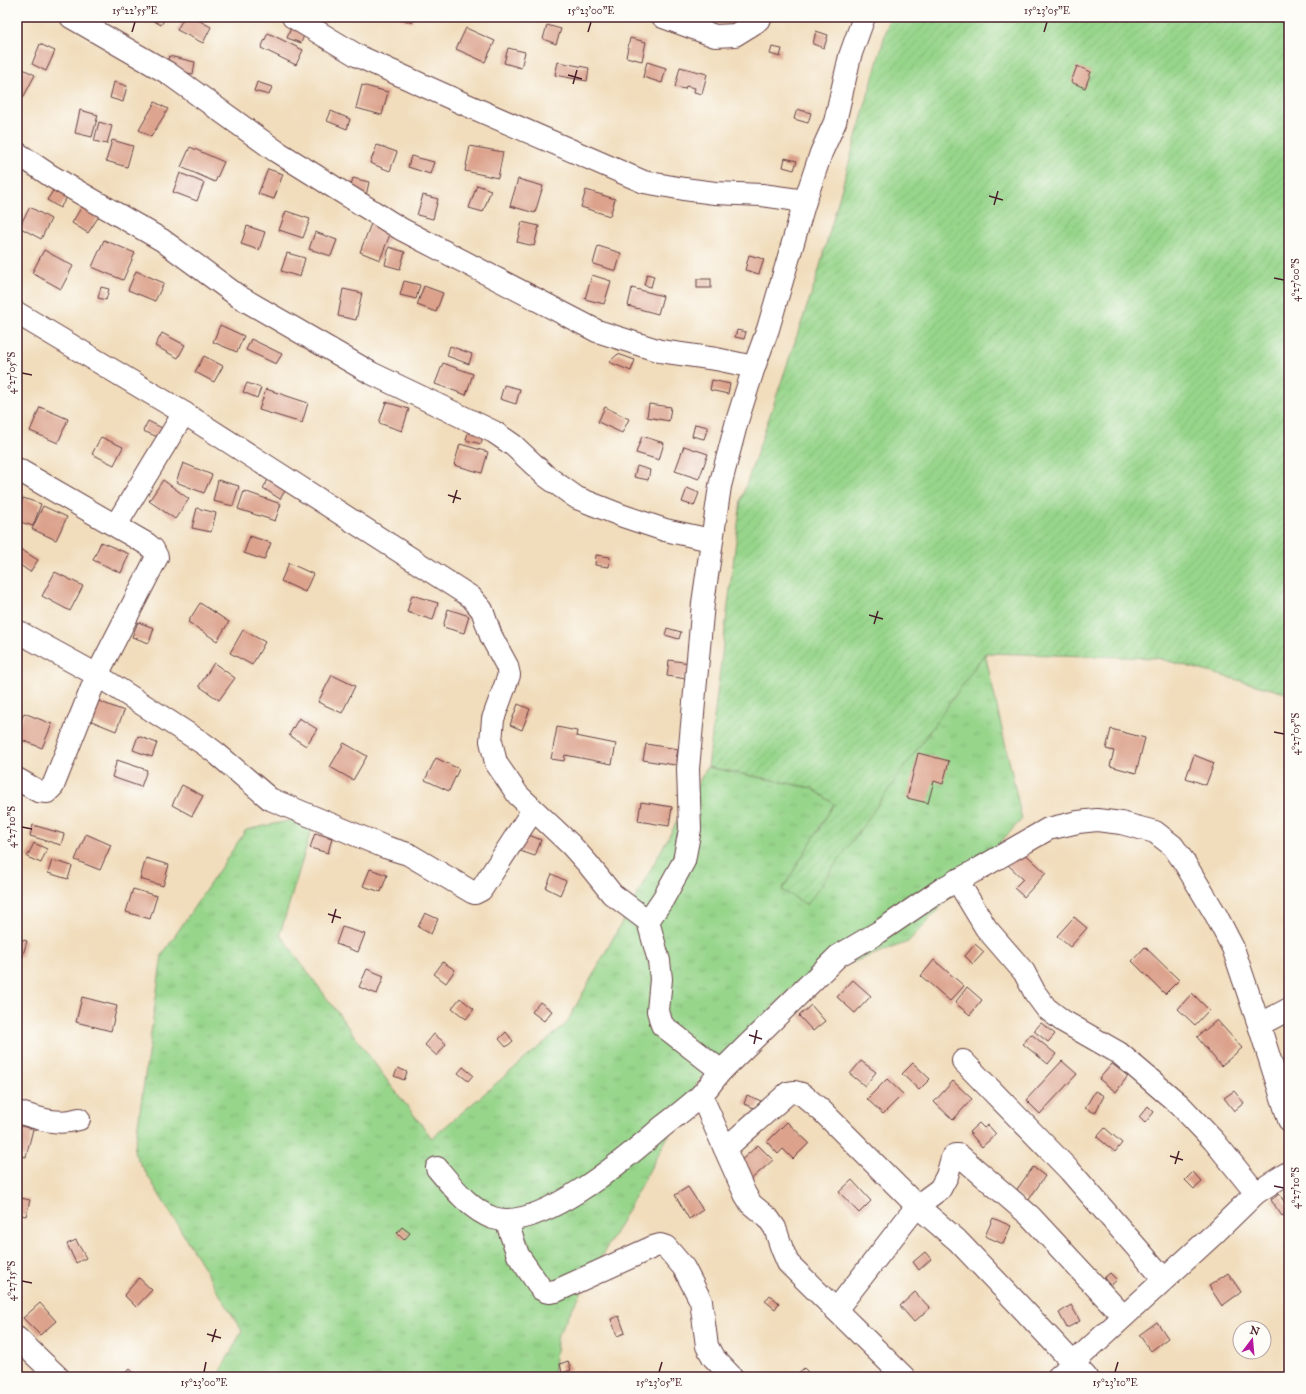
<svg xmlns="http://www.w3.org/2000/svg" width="1306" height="1394" viewBox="0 0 1306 1394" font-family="'IM FELL Great Primer',serif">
<defs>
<pattern id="grass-tufts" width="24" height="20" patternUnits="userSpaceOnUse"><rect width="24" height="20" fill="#97d58b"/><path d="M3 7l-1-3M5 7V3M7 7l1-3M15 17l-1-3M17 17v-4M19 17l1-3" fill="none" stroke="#84b678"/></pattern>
<pattern id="garden-furrows" width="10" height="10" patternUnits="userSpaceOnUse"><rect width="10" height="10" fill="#97d58b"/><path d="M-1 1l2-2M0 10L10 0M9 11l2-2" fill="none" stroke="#84b678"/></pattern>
</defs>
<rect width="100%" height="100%" fill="#fdfcf7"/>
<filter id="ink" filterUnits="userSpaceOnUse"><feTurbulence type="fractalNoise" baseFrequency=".025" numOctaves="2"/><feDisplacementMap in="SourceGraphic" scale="8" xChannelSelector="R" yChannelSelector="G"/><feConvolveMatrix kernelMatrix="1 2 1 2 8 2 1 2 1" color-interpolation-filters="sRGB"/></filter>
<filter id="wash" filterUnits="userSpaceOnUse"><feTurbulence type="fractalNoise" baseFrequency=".012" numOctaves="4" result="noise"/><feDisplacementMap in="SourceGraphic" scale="16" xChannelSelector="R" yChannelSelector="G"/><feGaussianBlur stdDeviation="0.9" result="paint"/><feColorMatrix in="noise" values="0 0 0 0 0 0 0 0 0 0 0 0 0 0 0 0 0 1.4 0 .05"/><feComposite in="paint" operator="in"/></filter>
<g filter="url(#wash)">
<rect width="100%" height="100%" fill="#f1ddbc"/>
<polygon fill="url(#grass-tufts)" stroke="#707a5b" points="985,653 1022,819 908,942 798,982 698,1082 627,1211 558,1334 553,1377 217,1377 242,1331 134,1153 162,955 246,830 316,815 280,934 389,1083 432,1138 566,1024 707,767 812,788 834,804 782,890 807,904"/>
<polygon fill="url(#garden-furrows)" stroke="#707a5b" points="890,17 1289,17 1289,694 1157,658 985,653 807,905 782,890 834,804 812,788 708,767 741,500 816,280"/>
<g id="blocks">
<g fill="#dca28c">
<polygon points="147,17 166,17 161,25"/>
<polygon points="184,17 192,17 211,27 203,43 177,30"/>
<polygon points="397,17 414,17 412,23"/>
<polygon points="292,25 306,30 301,43 287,38"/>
<polygon points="547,25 561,29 556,44 543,39"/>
<polygon points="466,28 495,41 485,62 456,49"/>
<polygon points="816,31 828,35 824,48 813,44"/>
<polygon points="268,33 303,50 296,65 261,48"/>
<polygon points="630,38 646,42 642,61 626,57"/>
<polygon points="40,44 55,51 46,71 32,64"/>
<polygon points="772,47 782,49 780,57 770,54"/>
<polygon points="508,48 525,52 521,68 504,63"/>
<polygon points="169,56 195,62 193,74 166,69"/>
<polygon points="558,62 589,68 587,81 555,75"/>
<polygon points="647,62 666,68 662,83 643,77"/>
<polygon points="1077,66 1091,72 1085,88 1071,82"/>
<polygon points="680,67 707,74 702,94 694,92 695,88 686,86 685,89 675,87"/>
<polygon points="21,68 35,75 23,98 17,95 17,76"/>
<polygon points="114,82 127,86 123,102 110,98"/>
<polygon points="257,82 272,87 269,95 254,91"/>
<polygon points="362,85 388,92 382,115 356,108"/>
<polygon points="155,102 168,109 151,137 139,130"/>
<polygon points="797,109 811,113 808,123 794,119"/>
<polygon points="80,110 98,115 92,137 75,133"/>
<polygon points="331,111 350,119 347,129 327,121"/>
<polygon points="99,122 112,126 107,144 94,141"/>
<polygon points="112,140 133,146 127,167 106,161"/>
<polygon points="377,145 397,152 390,171 370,163"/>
<polygon points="470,146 503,152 498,178 465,171"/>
<polygon points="190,147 224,162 215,182 181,167"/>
<polygon points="411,156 434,162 430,174 408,167"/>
<polygon points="785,158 797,161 794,170 783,167"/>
<polygon points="268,169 283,174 274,199 258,194"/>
<polygon points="180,173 204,183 197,201 173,192"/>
<polygon points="353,178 369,182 366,196 349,192"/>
<polygon points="518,179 543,186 535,213 510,206"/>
<polygon points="58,183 71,191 60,208 47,200"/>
<polygon points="477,185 491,190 483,212 469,208"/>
<polygon points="586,190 615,199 610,216 581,207"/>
<polygon points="423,195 438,199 433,219 417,215"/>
<polygon points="82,206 99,216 88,233 72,223"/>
<polygon points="30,207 51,219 41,239 19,227"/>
<polygon points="286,211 310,219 303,238 279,230"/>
<polygon points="372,221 392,229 380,260 360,252"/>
<polygon points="522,222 539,226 534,246 517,242"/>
<polygon points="247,226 265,232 259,250 241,244"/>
<polygon points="315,232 337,240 331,256 309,249"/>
<polygon points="104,240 135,253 123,280 92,267"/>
<polygon points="598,246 621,253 616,271 593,264"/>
<polygon points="389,247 405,252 400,269 385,265"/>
<polygon points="44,250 73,266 61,289 32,273"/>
<polygon points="287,253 305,258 300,277 281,271"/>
<polygon points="749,255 764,259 759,274 745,270"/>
<polygon points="136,271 164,283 155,301 128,290"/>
<polygon points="647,274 654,276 651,287 644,285"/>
<polygon points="592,275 611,281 604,304 585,299"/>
<rect x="697" y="279" width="14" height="9"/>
<polygon points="404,281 420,285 416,299 400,295"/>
<polygon points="424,286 443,293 436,312 417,305"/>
<polygon points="101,287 109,289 106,300 98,298"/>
<polygon points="632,288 663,296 658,314 628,306"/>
<polygon points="343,289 362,293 356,320 338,316"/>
<polygon points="220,325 244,336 237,352 213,342"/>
<polygon points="737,330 746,332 744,339 735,337"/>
<polygon points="162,333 185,345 178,358 155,346"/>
<polygon points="251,339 282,354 276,364 246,350"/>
<polygon points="450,346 472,354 469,364 447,356"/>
<polygon points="618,354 635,360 631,371 609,362"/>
<polygon points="204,356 223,366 214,382 195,372"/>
<polygon points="443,363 473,374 466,395 435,384"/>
<polygon points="712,380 730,384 728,394 710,390"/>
<polygon points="247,383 261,388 257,398 243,392"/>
<polygon points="504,385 520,389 516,404 500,399"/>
<polygon points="266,389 308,403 302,423 259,410"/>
<polygon points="386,402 409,409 402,431 379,423"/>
<polygon points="649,404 671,407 669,421 647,417"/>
<polygon points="40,407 68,419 58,443 30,431"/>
<polygon points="605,407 629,419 622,433 598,422"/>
<polygon points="148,421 162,428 158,437 143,431"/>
<polygon points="695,424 708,427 704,439 692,436"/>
<polygon points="470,425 485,429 481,444 466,440"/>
<polygon points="642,436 664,443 659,460 636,453"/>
<polygon points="101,437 123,447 114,465 92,454"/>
<polygon points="460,444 488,452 482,473 454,465"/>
<polygon points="684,446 708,454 699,479 675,471"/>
<polygon points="183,463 212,475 204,493 176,482"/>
<polygon points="637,466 650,470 648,480 634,477"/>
<polygon points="273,472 290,483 280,499 263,488"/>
<polygon points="163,480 189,499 175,519 149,501"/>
<polygon points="218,480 239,486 233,506 213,501"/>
<polygon points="687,488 699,493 694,506 682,502"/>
<polygon points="244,491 281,504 275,521 238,509"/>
<polygon points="23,498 41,504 33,526 17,521 17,515"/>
<polygon points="43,506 67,517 56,540 32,529"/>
<polygon points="197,508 216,513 211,532 192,528"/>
<polygon points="250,536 271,543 264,560 244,553"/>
<polygon points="101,542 129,554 121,573 93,560"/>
<polygon points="17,547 38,560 30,572 20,565 17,569"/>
<polygon points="596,555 610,557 609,567 595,565"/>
<polygon points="289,563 313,574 305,592 281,581"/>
<polygon points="55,572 83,586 70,611 42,596"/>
<polygon points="412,595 438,603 433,620 407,612"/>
<polygon points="200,603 229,622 217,641 188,622"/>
<polygon points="448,609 469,616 464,633 443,627"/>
<polygon points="138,622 154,628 149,643 132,637"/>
<polygon points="667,628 681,632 679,639 665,635"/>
<polygon points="243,630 265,642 252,665 230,653"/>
<polygon points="669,660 690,663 687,679 667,676"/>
<polygon points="214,663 235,678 219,700 199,686"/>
<polygon points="332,675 355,686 342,713 318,702"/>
<polygon points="96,700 124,711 116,731 89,720"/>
<polygon points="518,704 530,709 522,730 510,725"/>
<polygon points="24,713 52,724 42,748 17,738 17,730"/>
<polygon points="299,718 317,729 306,746 289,735"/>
<polygon points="557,727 577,731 576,736 616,744 612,764 565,755 564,761 551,759"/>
<polygon points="1111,729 1145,738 1136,773 1110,766 1114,751 1106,749"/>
<polygon points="138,736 157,743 152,757 133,750"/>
<polygon points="344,743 367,756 353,780 330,767"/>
<polygon points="646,744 678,749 675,765 643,760"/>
<polygon points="918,753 949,761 943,784 934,781 928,803 907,798"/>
<polygon points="1194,755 1214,763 1206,785 1186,778"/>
<polygon points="436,758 459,769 449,791 425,780"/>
<polygon points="117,760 147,770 141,787 112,777"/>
<polygon points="182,785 203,796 192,816 172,805"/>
<polygon points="641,802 672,807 669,826 638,821"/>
<polygon points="33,825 64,834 61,845 30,836"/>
<polygon points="315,833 332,838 328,853 310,848"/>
<polygon points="524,833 541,840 535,856 517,850"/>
<polygon points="86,834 111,845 100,870 75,860"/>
<polygon points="34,843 47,849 41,863 27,857"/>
<polygon points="1020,849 1046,873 1024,897 1014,888 1023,879 1007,864"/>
<polygon points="146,858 169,865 163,886 140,879"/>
<polygon points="52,860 72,866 68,879 48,873"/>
<polygon points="370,869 387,875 381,892 363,886"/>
<polygon points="552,874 566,881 560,895 546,888"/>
<polygon points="133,889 157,896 150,919 126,912"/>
<polygon points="425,913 438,919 431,934 418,927"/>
<polygon points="1074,917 1087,928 1070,947 1057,936"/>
<polygon points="342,927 365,934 358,952 336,944"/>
<polygon points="17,938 27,941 22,958 17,956"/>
<polygon points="975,944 984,952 973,964 965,956"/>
<polygon points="1145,947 1179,980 1165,994 1132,961"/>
<polygon points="934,960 964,986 950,1001 921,976"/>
<polygon points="443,962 455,970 446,983 434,974"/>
<polygon points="367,969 384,976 377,994 359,987"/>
<polygon points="853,980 871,996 855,1013 837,997"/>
<polygon points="967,987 982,1000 970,1015 955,1003"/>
<polygon points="1192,993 1209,1010 1195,1025 1178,1009"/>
<polygon points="82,997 117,1006 111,1031 76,1022"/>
<polygon points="460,998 474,1009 466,1019 452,1008"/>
<polygon points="540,1002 552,1011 544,1021 532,1012"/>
<polygon points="811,1005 825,1021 813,1031 799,1016"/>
<polygon points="1217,1020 1242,1048 1221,1066 1197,1037"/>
<polygon points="1041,1023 1055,1034 1048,1042 1034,1031"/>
<polygon points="506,1032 513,1041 506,1047 499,1039"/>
<polygon points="434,1034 446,1044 437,1056 425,1045"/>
<polygon points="1031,1034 1056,1054 1048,1064 1023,1044"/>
<polygon points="861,1061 876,1072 865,1086 850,1074"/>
<polygon points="1062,1061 1077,1074 1040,1114 1026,1100"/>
<polygon points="913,1063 930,1079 919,1090 902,1074"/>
<polygon points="1112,1064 1128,1076 1116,1092 1099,1079"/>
<polygon points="463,1067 473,1075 468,1081 458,1073"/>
<polygon points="398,1068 407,1072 404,1080 394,1076"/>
<polygon points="887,1079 903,1094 883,1114 867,1099"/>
<polygon points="953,1081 972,1099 953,1120 934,1102"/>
<polygon points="1095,1091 1104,1096 1095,1113 1085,1108"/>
<polygon points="1234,1091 1244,1103 1234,1111 1224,1098"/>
<polygon points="747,1095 761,1101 757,1109 744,1104"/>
<polygon points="1148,1106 1154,1112 1145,1123 1139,1117"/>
<polygon points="787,1122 809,1143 793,1159 783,1149 778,1154 767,1142"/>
<polygon points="979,1123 984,1128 988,1125 996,1134 982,1147 969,1132"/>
<polygon points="17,1125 33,1129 26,1157 17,1155"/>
<polygon points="1105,1128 1122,1143 1115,1152 1097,1137"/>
<polygon points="758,1145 773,1160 748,1182 734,1167"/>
<polygon points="1033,1167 1045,1176 1028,1201 1015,1192"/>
<polygon points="1193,1172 1202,1182 1194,1189 1185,1180"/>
<polygon points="852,1180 871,1201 859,1213 839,1192"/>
<polygon points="688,1187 703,1210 689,1219 675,1195"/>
<polygon points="1279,1194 1289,1208 1289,1211 1282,1216 1271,1200"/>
<polygon points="17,1197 30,1200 26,1216 17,1214"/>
<polygon points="993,1218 1011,1226 1003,1244 985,1236"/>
<polygon points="402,1227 410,1233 404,1240 397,1233"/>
<polygon points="76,1240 86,1258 76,1263 67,1244"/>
<polygon points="925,1252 931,1259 919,1270 913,1262"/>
<polygon points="1110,1273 1117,1280 1110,1286 1104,1278"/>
<polygon points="1228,1273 1241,1292 1222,1306 1209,1286"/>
<polygon points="139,1278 152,1290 136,1307 124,1295"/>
<polygon points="915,1292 930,1308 914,1322 900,1306"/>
<polygon points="770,1295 779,1303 775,1309 765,1301"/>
<polygon points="40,1303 56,1321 40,1335 23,1318"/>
<polygon points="1071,1305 1080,1321 1067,1328 1059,1313"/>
<polygon points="619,1316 625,1333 617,1336 611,1319"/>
<polygon points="1157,1322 1168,1338 1151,1351 1139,1335"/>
<polygon points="1241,1352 1254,1352 1250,1358"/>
<polygon points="568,1361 571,1370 562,1373 560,1364"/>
<polygon points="804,1368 813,1377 794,1377"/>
<polygon points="130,1369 137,1377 121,1377"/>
</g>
</g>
</g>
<g filter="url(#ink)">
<use href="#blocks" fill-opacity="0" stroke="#633c41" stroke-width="1"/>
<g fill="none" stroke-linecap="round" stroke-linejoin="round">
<g stroke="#633c41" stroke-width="24">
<g id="minor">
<polyline points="71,17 168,73 276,151 401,229 597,331 660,351 716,359 754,367"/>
<polyline points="293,17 358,56 460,102 644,182 684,189 715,193 762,195 805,201"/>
<polyline points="663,17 715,36 735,35 756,22 761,17"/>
<polyline points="17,153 51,176 162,240 238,296 371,373 494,432 513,445 546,476 577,498 623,516 665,530 711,540"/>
<polyline points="17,313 184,413 471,597 482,610 491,636 507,666 509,675 493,719 491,741 496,763 518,795 571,845 588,864 612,894 648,921 659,961 661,979 658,1011 662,1025 721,1071 838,956 879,932 945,887 977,870 1048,829 1078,822 1097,820 1121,823 1155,832 1173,846 1184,862 1216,915 1233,948 1259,1025 1289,1120"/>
<polyline points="17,469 147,544 153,549 157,557 97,675 53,786 47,792 38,791 17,779"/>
<polyline points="116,525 184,413"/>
<polyline points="17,631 97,675 204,744 216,753 270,799 385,847 408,854 472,892 475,893 481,890 533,810"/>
<polyline points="957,880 986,928 1024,972 1035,993 1046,1008 1063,1021 1119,1053 1180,1105 1214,1141 1256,1193"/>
<polyline points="648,921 663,899 684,861 690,829 688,769 703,603 720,486 737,421 754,367 768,329 805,201 821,153 835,122 850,56 864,17"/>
<polyline points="1259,1025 1289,1009"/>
<polyline points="963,1061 1070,1171 1164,1279"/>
<polyline points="701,1095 745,1194 751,1204 768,1218 775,1228 782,1249 788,1263 904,1377"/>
<path d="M17,1112C39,1118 56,1126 79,1119"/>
<polyline points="725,1149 788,1093 795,1092 802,1094 822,1111 917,1206 957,1240 1019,1305 1086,1377"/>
<path d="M437,1168C452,1186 470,1210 493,1218C539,1233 629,1156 662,1127C675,1117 688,1107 700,1096C708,1089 714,1079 721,1071"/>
<polyline points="506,1220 518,1255 538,1284 541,1289 545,1291 549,1292 556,1291 653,1247 660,1245 666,1247 684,1268 701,1301 707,1346 713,1357 732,1377"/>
<polyline points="836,1310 917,1206 940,1189 947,1176 952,1158 955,1155 959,1155 1030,1216 1123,1316"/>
<polyline points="17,1338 58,1377"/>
<polyline points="1058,1377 1214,1234 1256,1193 1289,1172"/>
</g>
</g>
<use href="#minor" stroke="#fff" stroke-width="22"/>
</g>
</g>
<path fill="none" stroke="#4a1f2b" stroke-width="1.5" d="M132,32L135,22M588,32L591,22M1044,32L1047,22M568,75L582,79M573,84L577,70M989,196L1003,200M994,205L998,191M1274,278L1284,280M22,373L32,375M448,495L461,499M453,503L457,490M869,615L883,619M874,624L878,611M1274,732L1284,734M22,827L32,829M328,914L341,918M332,923L336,909M749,1035L762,1039M754,1044L757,1030M1170,1156L1183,1160M1175,1164L1179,1151M1274,1186L1284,1188M22,1281L32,1283M207,1334L221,1338M212,1342L216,1329M204,1372L206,1362M659,1372L662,1362M1115,1372L1118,1362"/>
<rect width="1306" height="1394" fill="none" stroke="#fdfcf7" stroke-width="44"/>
<g transform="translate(1252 1340) rotate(16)"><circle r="19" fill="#fdfcf7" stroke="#b5a4a5"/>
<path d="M0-3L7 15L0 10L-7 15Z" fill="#b5179e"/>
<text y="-6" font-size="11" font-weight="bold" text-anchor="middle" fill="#4a1f2b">N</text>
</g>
<rect x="22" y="22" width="1262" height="1350" fill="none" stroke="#4a1f2b" stroke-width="1.5"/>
<g font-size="10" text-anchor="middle" fill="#4a1f2b">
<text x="135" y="14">15°22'55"E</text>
<text x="591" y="14">15°23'00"E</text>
<text x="1047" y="14">15°23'05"E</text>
<text transform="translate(1295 280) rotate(-90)" y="4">4°27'00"S</text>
<text transform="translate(11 373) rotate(-90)" y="4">4°27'05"S</text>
<text transform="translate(1295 734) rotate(-90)" y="4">4°27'05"S</text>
<text transform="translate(11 827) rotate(-90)" y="4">4°27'10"S</text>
<text transform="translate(1295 1188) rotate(-90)" y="4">4°27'10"S</text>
<text transform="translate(11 1281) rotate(-90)" y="4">4°27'15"S</text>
<text x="204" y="1386">15°23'00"E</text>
<text x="659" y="1386">15°23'05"E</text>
<text x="1115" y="1386">15°23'10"E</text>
</g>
</svg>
